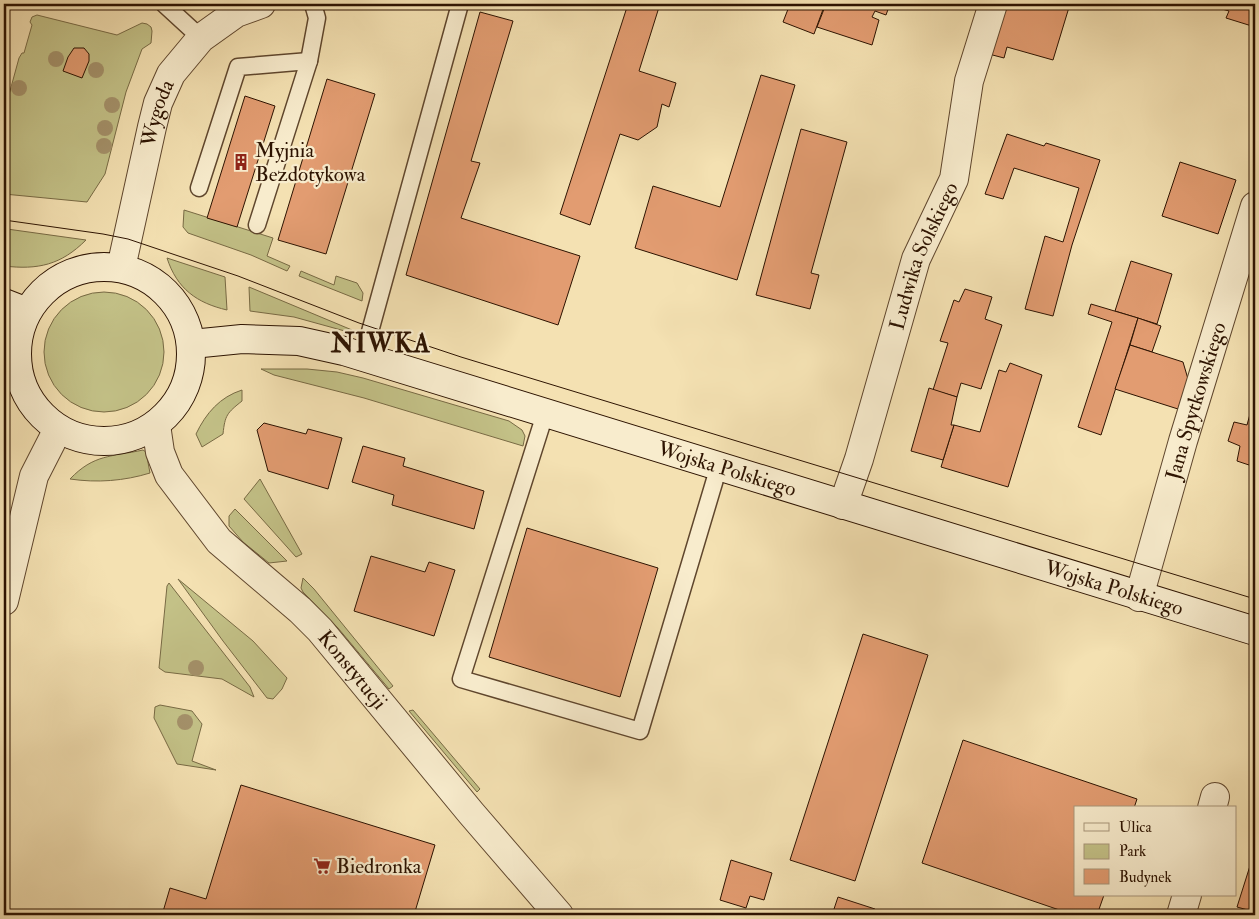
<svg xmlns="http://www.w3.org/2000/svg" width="1259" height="919" viewBox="0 0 1259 919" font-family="'IM FELL Double Pica',serif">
<rect width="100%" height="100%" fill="#f4e1b2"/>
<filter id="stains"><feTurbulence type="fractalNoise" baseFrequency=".004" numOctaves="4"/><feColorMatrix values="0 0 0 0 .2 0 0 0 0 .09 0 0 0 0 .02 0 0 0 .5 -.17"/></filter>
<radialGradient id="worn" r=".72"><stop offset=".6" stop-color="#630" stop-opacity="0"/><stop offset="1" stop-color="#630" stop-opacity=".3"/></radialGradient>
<g fill="#c3c187" stroke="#786a44">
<polygon points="37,15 117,35 142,23 147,24 151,27 152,31 151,43 142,49 126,92 105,174 87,202 4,194 4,113 19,58 22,53 24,53 32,25 30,22 32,17"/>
<polygon points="184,210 273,238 267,256 290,266 287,271 251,255 188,233 183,227"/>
<path d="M7,229L86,240C61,265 38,270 4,266Z"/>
<path d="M167,258L225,277L227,310C197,303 177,289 167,258Z"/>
<polygon points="301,271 334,285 336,276 357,283 363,293 362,301 299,276"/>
<polygon points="249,287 352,330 352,333 294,317 250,311"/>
<circle cx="104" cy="352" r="60"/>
<polygon points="261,369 307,369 337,372 363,378 509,421 522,430 525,436 523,446 364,398 274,375"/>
<path d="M242,390V401C227,413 225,415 223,434L202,447L196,434C206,413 220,397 242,390Z"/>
<path d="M143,450L146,452L150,473C124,481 97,483 70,479C94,454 111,457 143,450Z"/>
<polygon points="260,479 302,554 296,557 244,499"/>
<polygon points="235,509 287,561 269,563 243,542 229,526 229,516"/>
<polygon points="303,578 314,589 393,686 389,689 338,628 303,592 301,588"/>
<polygon points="178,579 253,641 287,678 282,689 273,699 267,698 223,641"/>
<polygon points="169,583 250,687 254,697 222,679 165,672 159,668 167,586"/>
<polygon points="160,705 192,711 202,724 192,761 216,770 177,764 154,718 155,707"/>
<polygon points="413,710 480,789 477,792 409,711"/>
</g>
<g fill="#e29c71" stroke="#2d1301">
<polygon points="628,4 660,4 639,71 676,83 669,107 662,104 657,127 638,140 620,134 590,225 560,214"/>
<polygon points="790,4 825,4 814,34 783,22"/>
<polygon points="826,4 890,4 886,15 875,11 872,17 879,20 872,45 817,27"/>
<polygon points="998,4 1037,4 1042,5 1042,4 1070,4 1053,60 1007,47 1004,58 985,53"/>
<polygon points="1205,4 1255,4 1255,27 1226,18 1229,11"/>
<polygon points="480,12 513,21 471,161 480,163 461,218 580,256 558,325 406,275"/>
<polygon points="74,48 84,48 89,54 89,61 82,78 63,71 68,57"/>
<polygon points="761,75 795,85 737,280 635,248 653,186 720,207"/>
<polygon points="327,79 375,94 326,254 278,240"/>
<polygon points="245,96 275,106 237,227 207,218"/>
<polygon points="801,129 847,142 811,273 819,275 810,309 756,295"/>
<polygon points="1007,134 1044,146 1046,143 1100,160 1072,245 1053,316 1025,309 1045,236 1063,242 1079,188 1014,168 1003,199 985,194"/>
<polygon points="1180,162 1236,180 1218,234 1162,216"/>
<polygon points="1131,261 1172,274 1157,324 1115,311"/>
<polygon points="965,289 992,297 985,319 1002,325 981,389 961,383 957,397 933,390 948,343 940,341 954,300 959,302"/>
<polygon points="1091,304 1138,318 1101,435 1078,427 1112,322 1088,314"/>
<polygon points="1138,318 1161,326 1152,352 1130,345"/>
<polygon points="1130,345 1183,362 1188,379 1178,409 1115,389"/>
<polygon points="1010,363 1042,375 1008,487 941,467 954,425 980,432 999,370 1006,372"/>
<polygon points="929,388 957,397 951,425 954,425 943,460 911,451"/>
<polygon points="1255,396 1255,467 1237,461 1240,446 1228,441 1234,422 1247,425"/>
<polygon points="264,423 306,434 308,429 342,438 328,489 268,471 257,430"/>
<polygon points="363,446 405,458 403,466 484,491 474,529 392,505 394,495 352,482"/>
<polygon points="527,528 658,568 620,697 489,657"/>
<polygon points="371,556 425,572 429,562 455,570 434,636 354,611"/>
<polygon points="863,634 928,655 855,881 790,860"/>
<polygon points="963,740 1137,799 1134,808 1075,808 1075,895 1104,895 1097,915 1074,915 922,863"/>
<polygon points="241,785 435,845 414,915 162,915 170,888 206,899"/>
<polygon points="1255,850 1255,912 1237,907"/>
<polygon points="731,860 772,873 764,900 750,896 746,908 720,900"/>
<polygon points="838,897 875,909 873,915 832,915"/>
</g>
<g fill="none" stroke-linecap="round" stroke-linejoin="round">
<g stroke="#5f462d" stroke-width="19">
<g id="service">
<polyline points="164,4 201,38"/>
<polyline points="199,188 238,67 309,61"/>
<polyline points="257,225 309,61 317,18 313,4"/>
<polyline points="363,357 460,4"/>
<polyline points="545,414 461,679 640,731 719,466"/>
</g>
</g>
<g stroke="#5f462d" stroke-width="30">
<g id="minor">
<path id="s1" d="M121,268L152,127L158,103L171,74L201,38L236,13L261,4"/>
<path id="s2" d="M156,425L160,452L169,475L219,541L300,610L320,630L471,813L559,915"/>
<path id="s3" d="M843,505L859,459L916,259L954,179L969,81L993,4"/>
<path id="s4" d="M1139,597L1183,441L1255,206"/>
<polyline points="4,601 34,476 58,429"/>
<polyline points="1212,808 1215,797"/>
<polyline points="1181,915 1187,895"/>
</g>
</g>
<g stroke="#2d1301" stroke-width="30">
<g id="secondary">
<circle cx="104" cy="354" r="87"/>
<polyline points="4,303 27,312"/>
<path id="s5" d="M192,344L242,339L299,341L344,351L1255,631"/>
</g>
</g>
<use href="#service" stroke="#f8eccd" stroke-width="16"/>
<use href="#minor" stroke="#f8eccd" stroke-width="28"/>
<use href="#secondary" stroke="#f8eccd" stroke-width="28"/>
<polyline stroke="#2d1301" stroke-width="1" points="4,220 103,234 128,239 238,276 359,323 461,357 1255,599"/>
</g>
<g fill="#a4916a">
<circle cx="56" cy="59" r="8"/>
<circle cx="96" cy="70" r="8"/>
<circle cx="19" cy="88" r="8"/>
<circle cx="112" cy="105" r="8"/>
<circle cx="105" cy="128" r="8"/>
<circle cx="104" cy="146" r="8"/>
<circle cx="196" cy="668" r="8"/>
<circle cx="185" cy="722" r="8"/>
</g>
<defs>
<g id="building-bare" transform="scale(1.35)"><path d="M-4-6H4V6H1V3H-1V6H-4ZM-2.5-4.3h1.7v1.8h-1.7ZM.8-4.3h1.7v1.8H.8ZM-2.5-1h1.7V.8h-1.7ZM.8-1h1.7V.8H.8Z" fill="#8f2418" stroke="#f8eccd" stroke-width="2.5" paint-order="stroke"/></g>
<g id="supermarket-bare" transform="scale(1.35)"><path d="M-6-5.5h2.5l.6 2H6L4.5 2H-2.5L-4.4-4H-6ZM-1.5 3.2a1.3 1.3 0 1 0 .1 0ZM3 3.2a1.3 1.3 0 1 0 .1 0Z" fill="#8f2418" stroke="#f8eccd" stroke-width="2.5" paint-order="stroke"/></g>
</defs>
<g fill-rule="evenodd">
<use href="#building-bare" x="241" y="162"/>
<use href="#supermarket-bare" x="322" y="866"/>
</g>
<g text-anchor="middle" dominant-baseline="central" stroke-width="4.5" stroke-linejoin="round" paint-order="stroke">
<g font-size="21" fill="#2d1301" stroke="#f8eccd">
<text stroke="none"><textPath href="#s1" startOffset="159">Wygoda</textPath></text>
<text stroke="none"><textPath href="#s3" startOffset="262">Ludwika Solskiego</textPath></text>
<text stroke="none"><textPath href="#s4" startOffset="204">Jana Spytkowskiego</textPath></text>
<text stroke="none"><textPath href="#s5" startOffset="554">Wojska Polskiego</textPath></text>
<text stroke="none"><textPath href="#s5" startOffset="959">Wojska Polskiego</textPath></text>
<text stroke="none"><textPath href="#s2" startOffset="321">Konstytucji</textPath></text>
</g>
<g font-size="21" fill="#2d1301" stroke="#f8eccd" text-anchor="start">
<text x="255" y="150">Myjnia<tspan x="255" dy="24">Bezdotykowa</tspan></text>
<text x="336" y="866">Biedronka</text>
</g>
<g font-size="26" font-weight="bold" letter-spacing="1" fill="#2d1301" stroke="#f8eccd">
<text x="381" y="344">NIWKA</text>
</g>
</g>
<rect width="1259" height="919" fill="none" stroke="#f4e1b2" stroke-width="20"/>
<rect x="5" y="5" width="1249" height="909" fill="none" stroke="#2d1301" stroke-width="2.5"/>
<rect x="10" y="10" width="1239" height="899" fill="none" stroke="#2d1301"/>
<rect x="1074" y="806" width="162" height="90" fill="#f8eccd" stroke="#a7957b"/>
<rect x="1084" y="823" width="25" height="8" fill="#f8eccd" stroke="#a7957b"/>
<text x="1119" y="832" font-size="15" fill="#2d1301">Ulica</text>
<rect x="1084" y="844" width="25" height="15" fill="#c3c187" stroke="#a7957b"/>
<text x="1119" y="856" font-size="15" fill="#2d1301">Park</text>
<rect x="1084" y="869" width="25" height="15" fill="#e29c71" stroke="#a7957b"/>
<text x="1119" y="882" font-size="15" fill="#2d1301">Budynek</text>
<rect width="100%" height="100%" filter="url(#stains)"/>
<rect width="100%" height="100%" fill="url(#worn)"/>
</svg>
